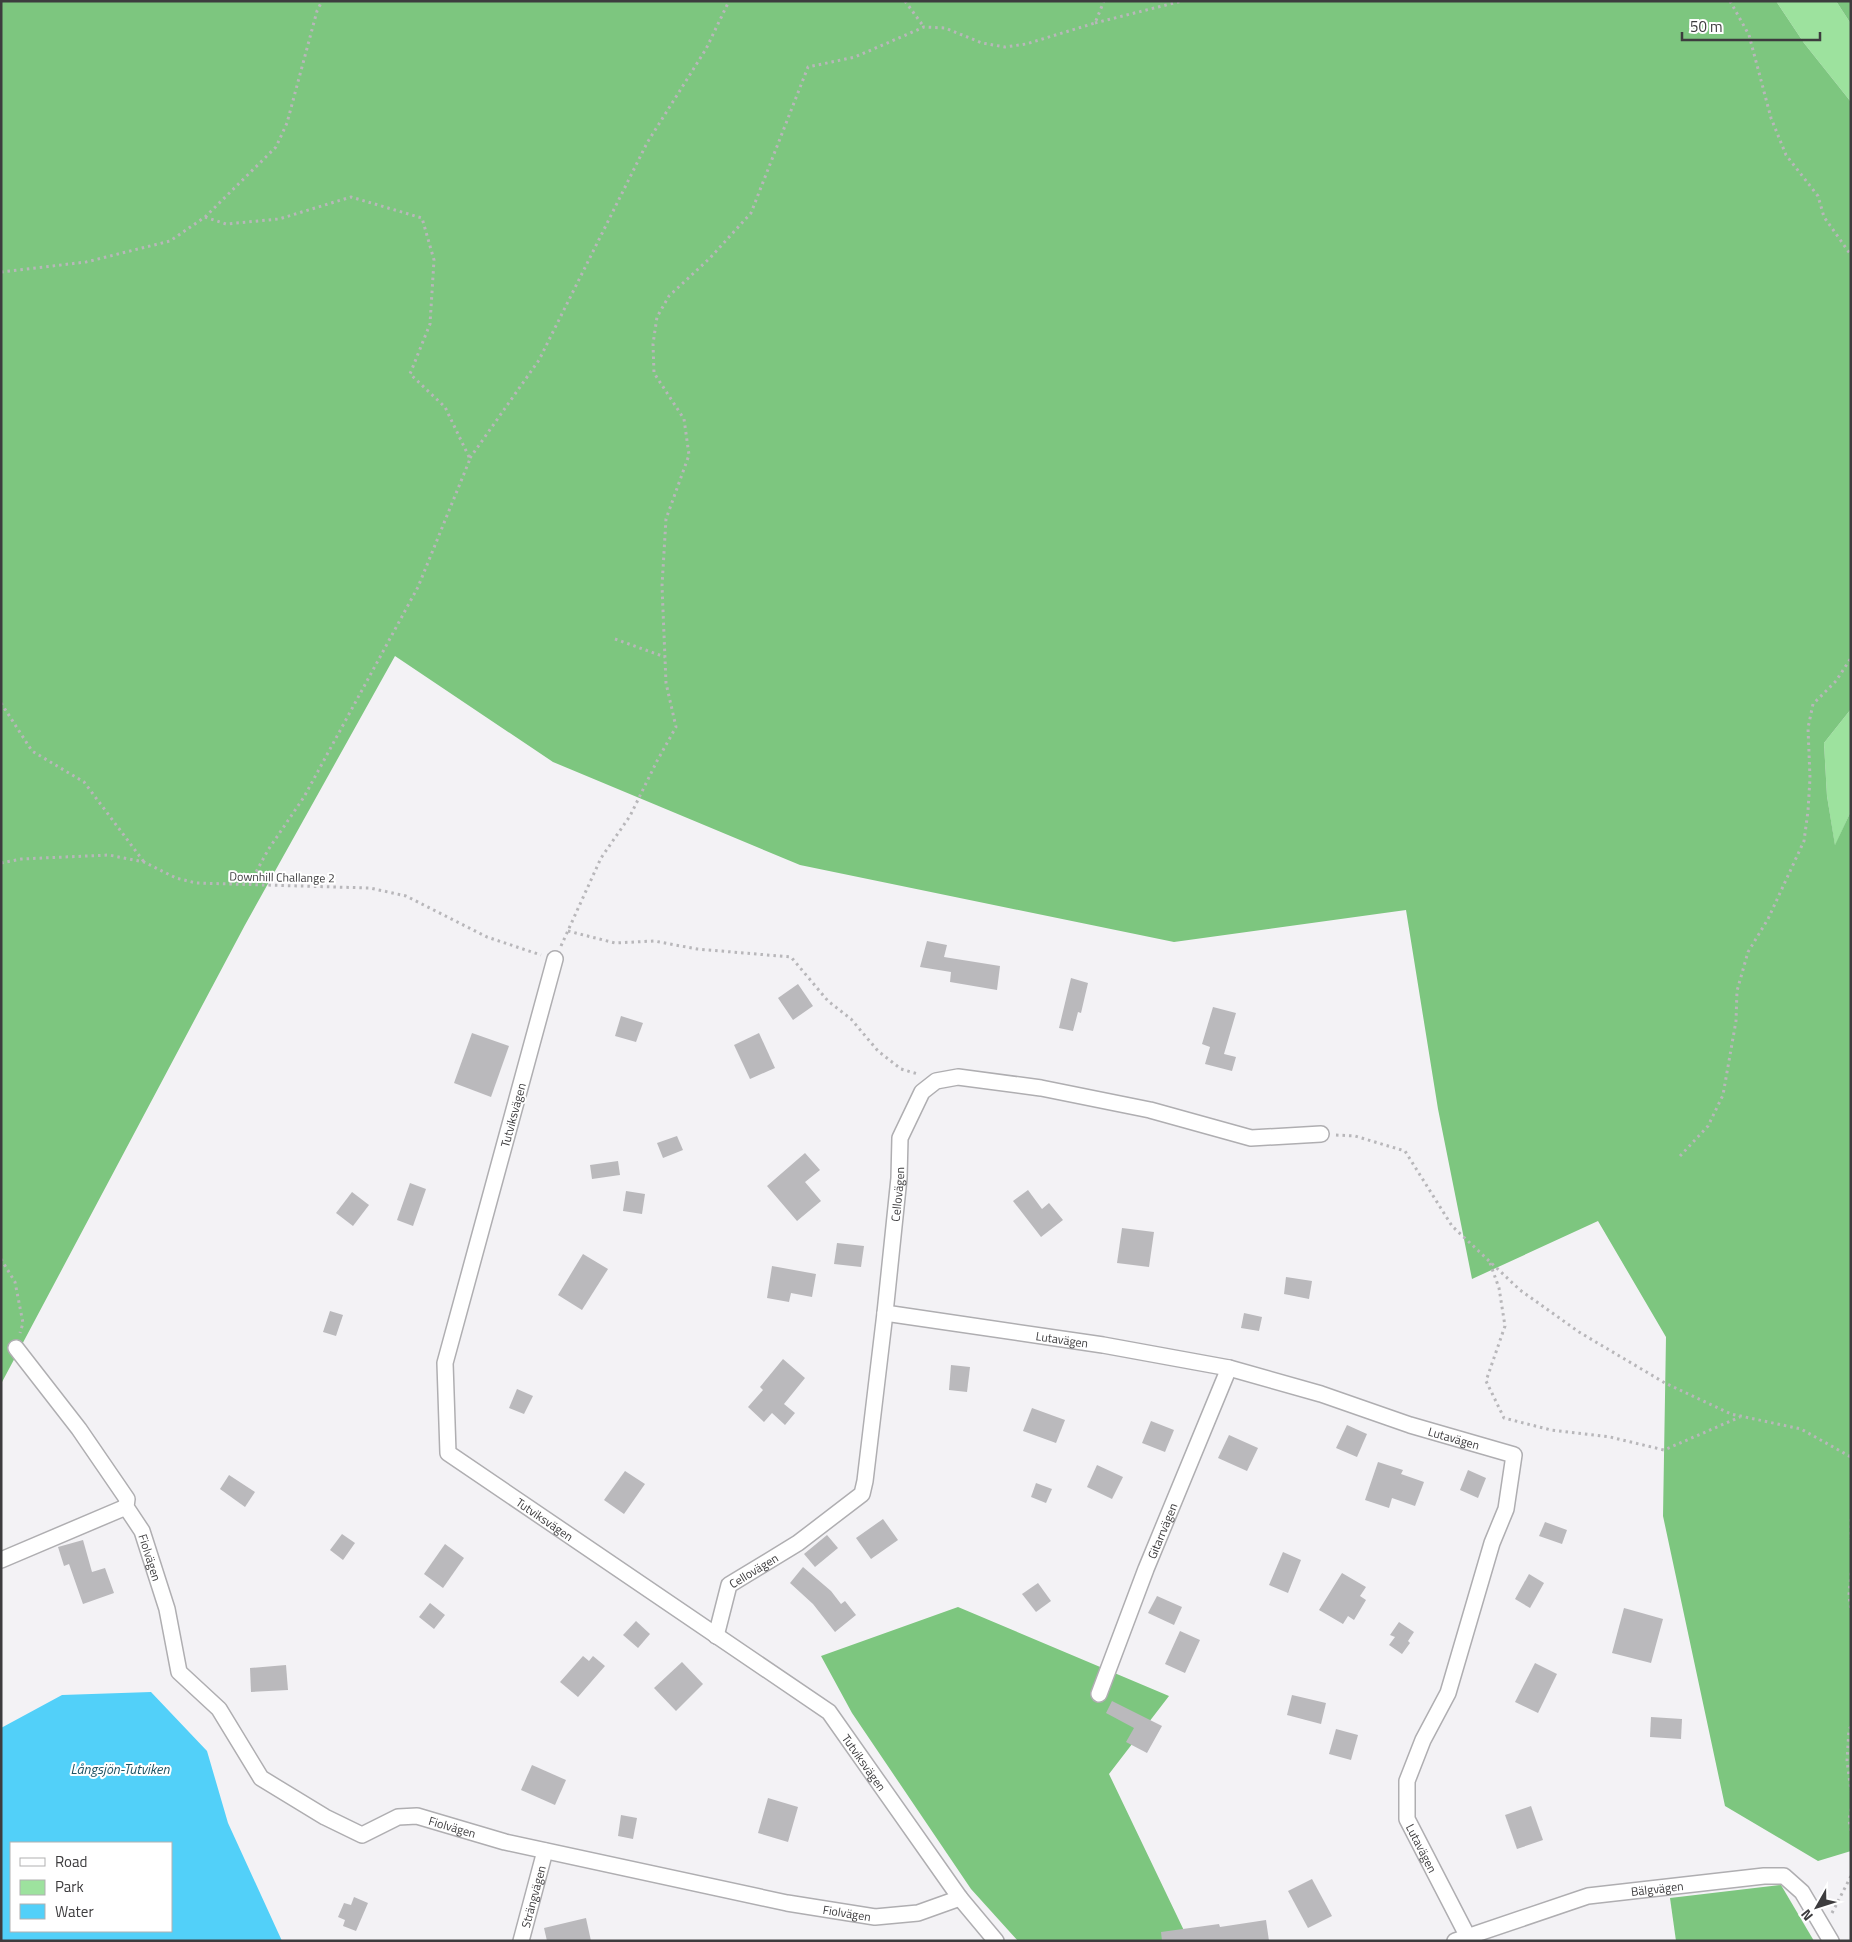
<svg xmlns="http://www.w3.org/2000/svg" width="1852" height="1942" viewBox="0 0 1852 1942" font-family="'Titillium Web',sans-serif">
<rect width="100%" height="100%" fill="#f3f2f5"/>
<g fill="#9de29e">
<polygon points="1776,1 1836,1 1851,24 1851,102 1804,43"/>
<polygon points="1851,709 1851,811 1835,846 1827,796 1824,743"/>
</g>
<g fill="#7dc67f">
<polygon points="1,1 1776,1 1804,43 1851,102 1851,709 1824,743 1827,796 1835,845 1851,811 1851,1851 1818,1861 1725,1806 1663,1516 1666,1337 1598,1221 1472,1279 1438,1109 1406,910 1174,942 800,865 553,762 395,656 245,925 1,1384"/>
<polygon points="1836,1 1851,1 1851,24"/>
<polygon points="958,1607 1169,1696 1109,1774 1189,1941 1018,1941 971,1889 852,1713 821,1656"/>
<polygon points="1781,1885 1814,1941 1676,1941 1670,1898"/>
</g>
<path fill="#52d0f9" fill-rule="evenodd" d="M151,1692L207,1751L228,1823L282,1941H1V1728L62,1695ZM11,1843H171V1931H11Z"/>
<g fill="#bab9bc">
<polygon points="927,941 947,945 944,957 1000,966 997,990 950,982 951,972 920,967"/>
<polygon points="1071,978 1088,983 1081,1013 1078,1012 1073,1031 1059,1028"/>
<polygon points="798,984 813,1006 793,1020 778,998"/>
<polygon points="1213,1007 1236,1013 1224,1054 1236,1057 1232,1071 1205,1064 1210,1047 1202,1044"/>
<polygon points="621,1016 643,1023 636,1042 615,1036"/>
<polygon points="472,1033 509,1046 491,1097 454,1083"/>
<polygon points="759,1033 775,1068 750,1079 734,1045"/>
<polygon points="677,1136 683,1150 663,1158 657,1143"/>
<polygon points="805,1153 820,1170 805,1182 821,1201 797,1221 767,1186"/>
<polygon points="618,1161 620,1175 592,1179 590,1165"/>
<polygon points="410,1183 426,1189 413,1226 397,1220"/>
<polygon points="1028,1190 1042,1209 1049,1203 1063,1220 1041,1237 1013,1201"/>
<polygon points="626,1191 645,1194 642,1214 623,1211"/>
<polygon points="352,1192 369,1205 353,1226 336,1213"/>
<polygon points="1122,1228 1154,1232 1149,1267 1117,1263"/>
<polygon points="837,1243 864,1246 861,1267 834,1264"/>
<polygon points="583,1254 608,1269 582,1310 558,1295"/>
<polygon points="772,1266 816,1274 812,1297 791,1293 789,1302 767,1298"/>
<polygon points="1286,1277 1312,1281 1309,1299 1284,1294"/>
<polygon points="330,1311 343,1315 336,1336 323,1332"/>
<polygon points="1244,1313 1262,1317 1259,1331 1241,1328"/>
<polygon points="783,1359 805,1378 784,1404 795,1413 785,1425 772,1413 764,1422 748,1407 763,1390 760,1387"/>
<polygon points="951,1365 970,1367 967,1392 949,1390"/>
<polygon points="517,1389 533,1396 524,1414 509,1408"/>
<polygon points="1032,1408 1065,1420 1056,1443 1023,1431"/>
<polygon points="1151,1421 1174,1430 1165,1452 1142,1443"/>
<polygon points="1347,1425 1367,1434 1357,1457 1336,1448"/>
<polygon points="1229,1435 1258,1448 1247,1471 1218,1458"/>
<polygon points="1378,1462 1403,1470 1401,1474 1424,1482 1415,1506 1392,1498 1389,1508 1365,1500"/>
<polygon points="1097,1465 1123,1477 1112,1499 1087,1487"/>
<polygon points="1468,1470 1486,1478 1478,1498 1460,1490"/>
<polygon points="625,1471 645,1484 624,1514 604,1500"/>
<polygon points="229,1475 255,1492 245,1507 220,1489"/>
<polygon points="1036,1483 1052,1489 1046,1503 1031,1497"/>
<polygon points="883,1519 898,1540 871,1559 856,1538"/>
<polygon points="1545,1522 1567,1530 1562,1544 1539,1536"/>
<polygon points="342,1534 355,1543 343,1560 330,1550"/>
<polygon points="827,1535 838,1548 815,1567 804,1554"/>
<polygon points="83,1540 92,1572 105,1568 114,1593 83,1604 69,1564 64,1566 58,1547"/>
<polygon points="445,1544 464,1558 443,1588 424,1574"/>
<polygon points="1283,1552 1301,1560 1288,1593 1269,1585"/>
<polygon points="803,1567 831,1591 841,1604 845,1601 856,1615 835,1632 813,1604 790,1583"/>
<polygon points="1342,1573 1366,1587 1360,1596 1366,1600 1354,1620 1348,1616 1343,1624 1319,1610"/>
<polygon points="1529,1574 1544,1583 1530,1608 1515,1599"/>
<polygon points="1038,1583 1051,1601 1036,1612 1022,1594"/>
<polygon points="1157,1596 1182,1607 1174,1625 1148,1613"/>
<polygon points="430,1603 445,1615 434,1629 419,1617"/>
<polygon points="1624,1608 1663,1619 1651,1663 1612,1653"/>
<polygon points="636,1621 650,1634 638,1648 623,1635"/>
<polygon points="1399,1622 1414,1632 1408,1641 1410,1643 1402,1654 1389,1645 1395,1637 1390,1635"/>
<polygon points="1180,1631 1200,1640 1185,1673 1165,1664"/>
<polygon points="583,1656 589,1661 593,1656 605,1666 578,1697 560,1682"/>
<polygon points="682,1662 703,1684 676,1711 654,1688"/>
<polygon points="1535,1663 1557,1674 1538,1713 1515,1702"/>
<polygon points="286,1665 288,1690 251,1692 250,1668"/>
<polygon points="1292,1695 1326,1703 1321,1724 1287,1715"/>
<polygon points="1112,1701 1162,1726 1147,1753 1126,1742 1134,1728 1106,1713"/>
<polygon points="1651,1717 1682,1719 1681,1739 1650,1737"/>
<polygon points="1336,1729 1358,1735 1351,1760 1329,1754"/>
<polygon points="532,1765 566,1780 555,1805 521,1790"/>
<polygon points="768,1798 798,1807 788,1842 758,1833"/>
<polygon points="1531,1806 1543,1840 1517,1849 1505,1815"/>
<polygon points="621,1815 637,1818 633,1839 618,1836"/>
<polygon points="1312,1879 1332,1916 1308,1928 1288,1891"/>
<polygon points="354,1897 368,1903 356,1931 343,1926 345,1920 338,1917 344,1903 351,1905"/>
<polygon points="586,1918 591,1941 547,1941 544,1928"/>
<polygon points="1266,1920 1269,1941 1162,1941 1161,1932 1219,1924 1220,1927"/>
</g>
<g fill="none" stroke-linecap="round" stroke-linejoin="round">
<g stroke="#afaeb1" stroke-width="18">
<g id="minor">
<path id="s1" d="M555,959L445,1363L448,1453L829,1712L960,1898L996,1941"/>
<path id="s2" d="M885,1313L1103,1345L1229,1368L1321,1394L1410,1425L1514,1455L1506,1509L1492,1543L1448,1693L1423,1740L1407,1781V1819L1470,1941"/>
<path id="s3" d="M16,1348L79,1429L127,1499L126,1507L142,1531L167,1609L179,1672L219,1709L261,1778L325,1817L362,1835L398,1817L417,1816L505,1842L787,1903L875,1917L918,1913L960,1898"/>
<polyline points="1,1560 126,1507"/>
<path id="s4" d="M716,1636L729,1585L798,1543L862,1494L865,1481L885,1313L899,1178L900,1138L922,1092L936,1081L958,1077L1041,1088L1150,1110L1251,1138L1321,1134"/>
<path id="s5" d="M1099,1694L1146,1569L1229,1368"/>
<path id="s6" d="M521,1941L545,1851"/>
<path id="s7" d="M1455,1941L1588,1896L1764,1876H1784L1802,1892L1831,1941"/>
</g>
</g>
<g stroke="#b8b7ba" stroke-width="3" stroke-dasharray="2.5 4" stroke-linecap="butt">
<polyline points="905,1 924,27"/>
<polyline points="1730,1 1749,35 1771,118 1786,155 1818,196 1824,217 1851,255"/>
<polyline points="1095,23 1182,1"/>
<polyline points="205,217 226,224 279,219 351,197 422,218 434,260 430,324 410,374 445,407 470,459 418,587 304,797 268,850 249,885"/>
<polyline points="1,272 86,262 170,241 205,217 276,147 287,123 317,11 322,1"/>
<polyline points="470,458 539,360 647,143 706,49 729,1"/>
<polyline points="615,639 665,657"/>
<polyline points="1,703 32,751 84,782 144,862"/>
<polyline points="1,863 21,859 109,855 144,862 176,878 196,883 370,888 406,896 487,937 541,955"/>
<polyline points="568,931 615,943 654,941 697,949 791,957 828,1001 851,1019 878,1051 901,1069 918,1074"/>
<polyline points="561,946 601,858 630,816 657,761 676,727 666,683 662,586 666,519 689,455 684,419 654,373 653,344 657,317 669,296 710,258 751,213 808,67 855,57 924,27 945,28 982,43 1005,47 1026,44 1095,23 1104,1"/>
<polyline points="1336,1135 1355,1136 1405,1151 1452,1226 1520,1290 1579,1332 1665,1383 1731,1414 1801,1429 1851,1457"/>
<polyline points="1680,1156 1708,1126 1723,1095 1736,1021 1737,991 1748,952 1768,919 1804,841 1808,811 1810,778 1808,728 1813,704 1836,681 1851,658"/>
<polyline points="1,1259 15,1282 23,1323 20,1333"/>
<polyline points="1490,1263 1499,1288 1505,1326 1486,1381 1504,1418 1551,1430 1610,1437 1664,1450 1740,1417"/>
<polyline points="1851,1519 1851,1539"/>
<polyline points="1851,1573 1849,1595 1851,1611"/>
<polyline points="1851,1727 1849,1729 1847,1761 1851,1791"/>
<polyline points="1851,1809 1849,1820 1851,1831"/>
<polyline points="1832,1913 1851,1876"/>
</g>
<use href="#minor" stroke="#fff" stroke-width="15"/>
</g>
<g text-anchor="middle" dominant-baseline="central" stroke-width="4" stroke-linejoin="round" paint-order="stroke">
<g font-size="12" fill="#3d3c3e" stroke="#fff">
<text transform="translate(282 877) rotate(1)">Downhill Challange 2</text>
<text transform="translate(513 1115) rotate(-75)">Tutviksvägen</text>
<text stroke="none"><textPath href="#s4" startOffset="516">Cellovägen</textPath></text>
<text stroke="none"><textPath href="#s2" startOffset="179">Lutavägen</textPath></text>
<text stroke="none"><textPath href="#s2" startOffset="584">Lutavägen</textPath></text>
<text stroke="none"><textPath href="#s1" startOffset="626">Tutviksvägen</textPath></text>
<text stroke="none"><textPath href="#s5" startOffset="175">Gitarrvägen</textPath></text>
<text stroke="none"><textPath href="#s3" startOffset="252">Fiolvägen</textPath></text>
<text stroke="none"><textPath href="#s4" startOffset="81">Cellovägen</textPath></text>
<text stroke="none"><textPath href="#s1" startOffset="1031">Tutviksvägen</textPath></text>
<text stroke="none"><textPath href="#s3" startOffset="718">Fiolvägen</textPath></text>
<text stroke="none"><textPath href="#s2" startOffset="1062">Lutavägen</textPath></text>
<text stroke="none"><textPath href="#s7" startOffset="210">Bälgvägen</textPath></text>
<text stroke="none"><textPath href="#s6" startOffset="46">Strängvägen</textPath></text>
<text stroke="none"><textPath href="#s3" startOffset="1122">Fiolvägen</textPath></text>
</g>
<g font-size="14" font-style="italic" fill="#1f5364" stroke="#fff">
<text x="120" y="1768">Långsjön-Tutviken</text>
</g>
</g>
<rect width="1852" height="1942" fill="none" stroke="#3d3c3e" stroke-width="5"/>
<rect x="10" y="1842" width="162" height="90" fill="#ffffff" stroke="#b1b1b2"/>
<rect x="20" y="1858" width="25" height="8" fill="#ffffff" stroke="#b1b1b2"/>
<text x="55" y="1867" font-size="15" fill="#3d3c3e">Road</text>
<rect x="20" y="1880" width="25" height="15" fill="#9de29e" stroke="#b1b1b2"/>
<text x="55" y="1892" font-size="15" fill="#3d3c3e">Park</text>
<rect x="20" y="1904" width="25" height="15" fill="#52d0f9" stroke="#b1b1b2"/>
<text x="55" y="1917" font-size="15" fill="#3d3c3e">Water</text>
<g transform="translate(1817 1907) rotate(231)" stroke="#ffffff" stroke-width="4" paint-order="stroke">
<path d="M0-4L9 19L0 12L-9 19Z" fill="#3d3c3e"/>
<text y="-8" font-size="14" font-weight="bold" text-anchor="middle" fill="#3d3c3e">N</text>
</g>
<path d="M1682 32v8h138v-8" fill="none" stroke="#3d3c3e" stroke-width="2.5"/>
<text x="1690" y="32" font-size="15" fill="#3d3c3e" stroke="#ffffff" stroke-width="4" paint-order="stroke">50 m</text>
</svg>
